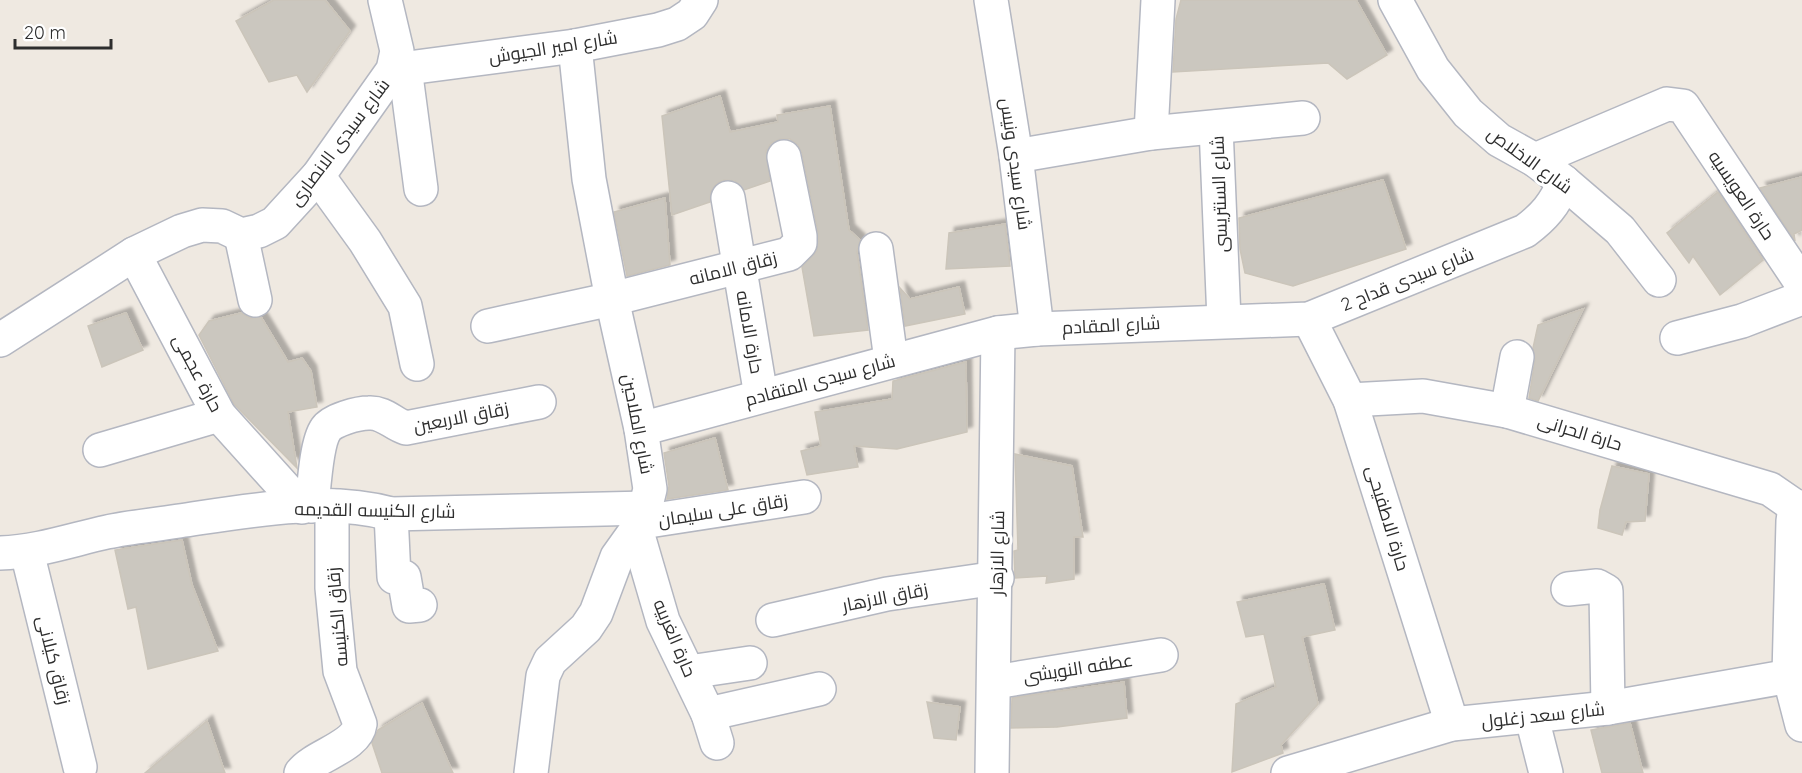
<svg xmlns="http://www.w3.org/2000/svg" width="1802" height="773" viewBox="0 0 1802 773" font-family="Quicksand,Cairo,sans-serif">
<defs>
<filter id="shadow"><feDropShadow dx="5.5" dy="-5.5" stdDeviation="1.5" flood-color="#0004"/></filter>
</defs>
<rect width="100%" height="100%" fill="#efe9e1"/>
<g fill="#cbc7bf" stroke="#cbc5ba" stroke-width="1.5" filter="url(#shadow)">
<polygon points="274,0 325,0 350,31 307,92 297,75 269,82 236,21"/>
<polygon points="1181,0 1356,0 1387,55 1347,79 1328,63 1173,72 1176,19"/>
<polygon points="720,96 730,132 778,122 777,115 830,106 849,230 860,240 857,252 868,330 814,336 802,267 817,251 818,232 802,153 798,145 790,139 780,139 771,143 766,151 770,181 744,190 735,181 724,180 717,183 711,191 710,202 672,215 662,116"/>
<polygon points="1802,177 1802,230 1794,234 1795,241 1760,188"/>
<polygon points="1383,180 1406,249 1293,286 1245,273 1240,249 1239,218"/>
<polygon points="1718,192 1763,260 1720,295 1693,256 1689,263 1667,233"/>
<polygon points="665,198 670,265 627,276 614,212"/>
<polygon points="1005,224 1010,266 946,269 949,233"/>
<polygon points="959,287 965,314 905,326 900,288 910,299"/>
<polygon points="1583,309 1538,401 1529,398 1535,360 1533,348 1538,325"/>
<polygon points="126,313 143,350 102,367 88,326"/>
<polygon points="241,313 250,318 261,317 288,362 302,358 311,371 317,407 288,412 297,468 234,404 199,335 209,321"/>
<polygon points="966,362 967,432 897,449 854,446 858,467 807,475 801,451 821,446 815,412 892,399 893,381"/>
<polygon points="715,438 728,490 667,499 669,486 664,453"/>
<polygon points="1015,454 1072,466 1083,537 1074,537 1074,579 1046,583 1047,576 1015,578 1014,551 1018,550"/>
<polygon points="1612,466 1649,474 1645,521 1626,522 1622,535 1598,528 1600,510"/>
<polygon points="182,540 192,585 218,651 148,669 136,607 128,609 115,550"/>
<polygon points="1324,584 1335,630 1302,637 1318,704 1281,745 1283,753 1232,772 1236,704 1276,687 1264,634 1246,637 1237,602"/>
<polygon points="1124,682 1127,718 1057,727 1011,728 1012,698"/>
<polygon points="927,702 960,707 956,740 934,738"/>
<polygon points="422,703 453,773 382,773 372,743 378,730"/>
<polygon points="207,721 225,773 145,773"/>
<polygon points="1630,723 1643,773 1602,773 1591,730"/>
</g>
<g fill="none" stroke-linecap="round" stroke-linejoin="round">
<g stroke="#b4b7c1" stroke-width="36">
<g id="street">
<polyline points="991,0 1016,156 1037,329"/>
<polyline points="1395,0 1433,69 1468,113 1499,140 1535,160 1564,182 1620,230 1659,280"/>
<polyline points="405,68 421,189"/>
<polyline points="393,70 575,46 658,30 677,24 692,14 701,0"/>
<polyline points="1216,127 1224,320"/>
<polyline points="1151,133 1158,0"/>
<polyline points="1016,156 1151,133 1303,118"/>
<polyline points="1535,160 1667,104 1683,106 1802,284"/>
<polyline points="318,176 365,241 405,306 417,364"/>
<polyline points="728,198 761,396"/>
<polyline points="241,235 255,300"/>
<polyline points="876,249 891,360"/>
<polyline points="134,254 219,415 302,507"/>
<polyline points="1309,319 1350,400 1452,724"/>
<polyline points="488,326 612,299 789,254 800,243 800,236 784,157"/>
<polyline points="1677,338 1742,321 1802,298"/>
<polyline points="0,340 134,254 182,231 202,225 222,226 241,235 259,231 275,223 318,176 393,70 397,51 385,0"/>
<polyline points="1350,400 1423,396 1507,411 1770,489 1799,509"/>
<polyline points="1507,411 1517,357"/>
<path d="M641,429L998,333L1037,329L1309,319L1525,231C1544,217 1555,204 1564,182"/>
<polyline points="100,450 219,415"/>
<path d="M312,506C314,488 316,443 326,429C332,420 358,413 369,413C384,412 393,424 406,428L539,402"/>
<polyline points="1802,507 1794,514 1793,521 1789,675 1802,725"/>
<polyline points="391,514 394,577 404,577 409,606 420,605"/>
<polyline points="642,522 804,497"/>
<polyline points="637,532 663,621 708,714 717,743"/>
<polyline points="27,552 80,767"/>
<path d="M0,553C37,552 71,540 107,532C130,527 155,525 179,521C247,511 324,496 391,514L647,508"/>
<polyline points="1568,589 1597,586 1606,591 1608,708"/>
<polyline points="773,620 887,594 997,578"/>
<polyline points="689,672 750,663"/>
<polyline points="995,682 1161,655"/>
<polyline points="708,714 819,689"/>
<polyline points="1532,718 1546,773"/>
<path d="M301,773C315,755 357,747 360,724L340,671L332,588V506"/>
<polyline points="531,773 543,676 550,661 586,628 596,613 617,557 642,522 650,489 641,429 612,299 589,179 575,46"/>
<polyline points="992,773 998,333"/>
<polyline points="1288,773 1452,724 1608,708 1802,674"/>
</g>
</g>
<use href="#street" stroke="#fff" stroke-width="33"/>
</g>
<g text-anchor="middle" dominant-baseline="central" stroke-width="6" stroke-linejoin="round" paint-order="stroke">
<g font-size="18" fill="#2e2e2e" stroke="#fff">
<text transform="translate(553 47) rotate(-9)">شارع امير الجيوش</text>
<text transform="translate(339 142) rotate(-53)">شارع سيدى الانصارى</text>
<text transform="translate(1530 160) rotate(36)">شارع الاخلاص</text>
<text transform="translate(1016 164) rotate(82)">شارع سيدى ونيس</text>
<text transform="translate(1219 194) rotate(-92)">شارع السنتريسى</text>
<text transform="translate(1742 195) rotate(56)">حارة العويسيه</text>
<text transform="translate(733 268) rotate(-14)">زقاق الامانه</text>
<text transform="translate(1407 279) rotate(-22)">شارع سيدى قداح 2</text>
<text transform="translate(1111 325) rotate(-3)">شارع المقادم</text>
<text transform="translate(750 332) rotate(80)">حارة الامانه</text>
<text transform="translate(198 373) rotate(62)">حارة عجمى</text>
<text transform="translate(820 380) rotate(-15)">شارع سيدى المتقادم</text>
<text transform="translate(461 417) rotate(-11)">زقاق الاربعين</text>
<text transform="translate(638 424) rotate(79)">شارع الملاحين</text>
<text transform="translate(1580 432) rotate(17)">حارة الحرانى</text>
<text transform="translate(375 510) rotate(1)">شارع الكنيسه القديمه</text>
<text transform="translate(723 510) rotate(-9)">زقاق على سليمان</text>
<text transform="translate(1388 518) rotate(73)">حارة الاطفيحى</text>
<text transform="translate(997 553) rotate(-89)">شارع الازهار</text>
<text transform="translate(885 597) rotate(-11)">زقاق الازهار</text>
<text transform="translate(337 617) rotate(-95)">زقاق الكنيسه</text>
<text transform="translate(675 638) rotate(67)">حارة الغربيه</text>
<text transform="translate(54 660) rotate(76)">زقاق كيلانى</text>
<text transform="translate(1078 668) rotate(-9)">عطفه النويشى</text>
<text transform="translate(1543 715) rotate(-6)">شارع سعد زغلول</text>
</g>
</g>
<path d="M15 39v9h96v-9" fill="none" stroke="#2e2e2e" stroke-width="3"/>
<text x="24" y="39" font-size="18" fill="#2e2e2e" stroke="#ffffff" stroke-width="4.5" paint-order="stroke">20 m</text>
</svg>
